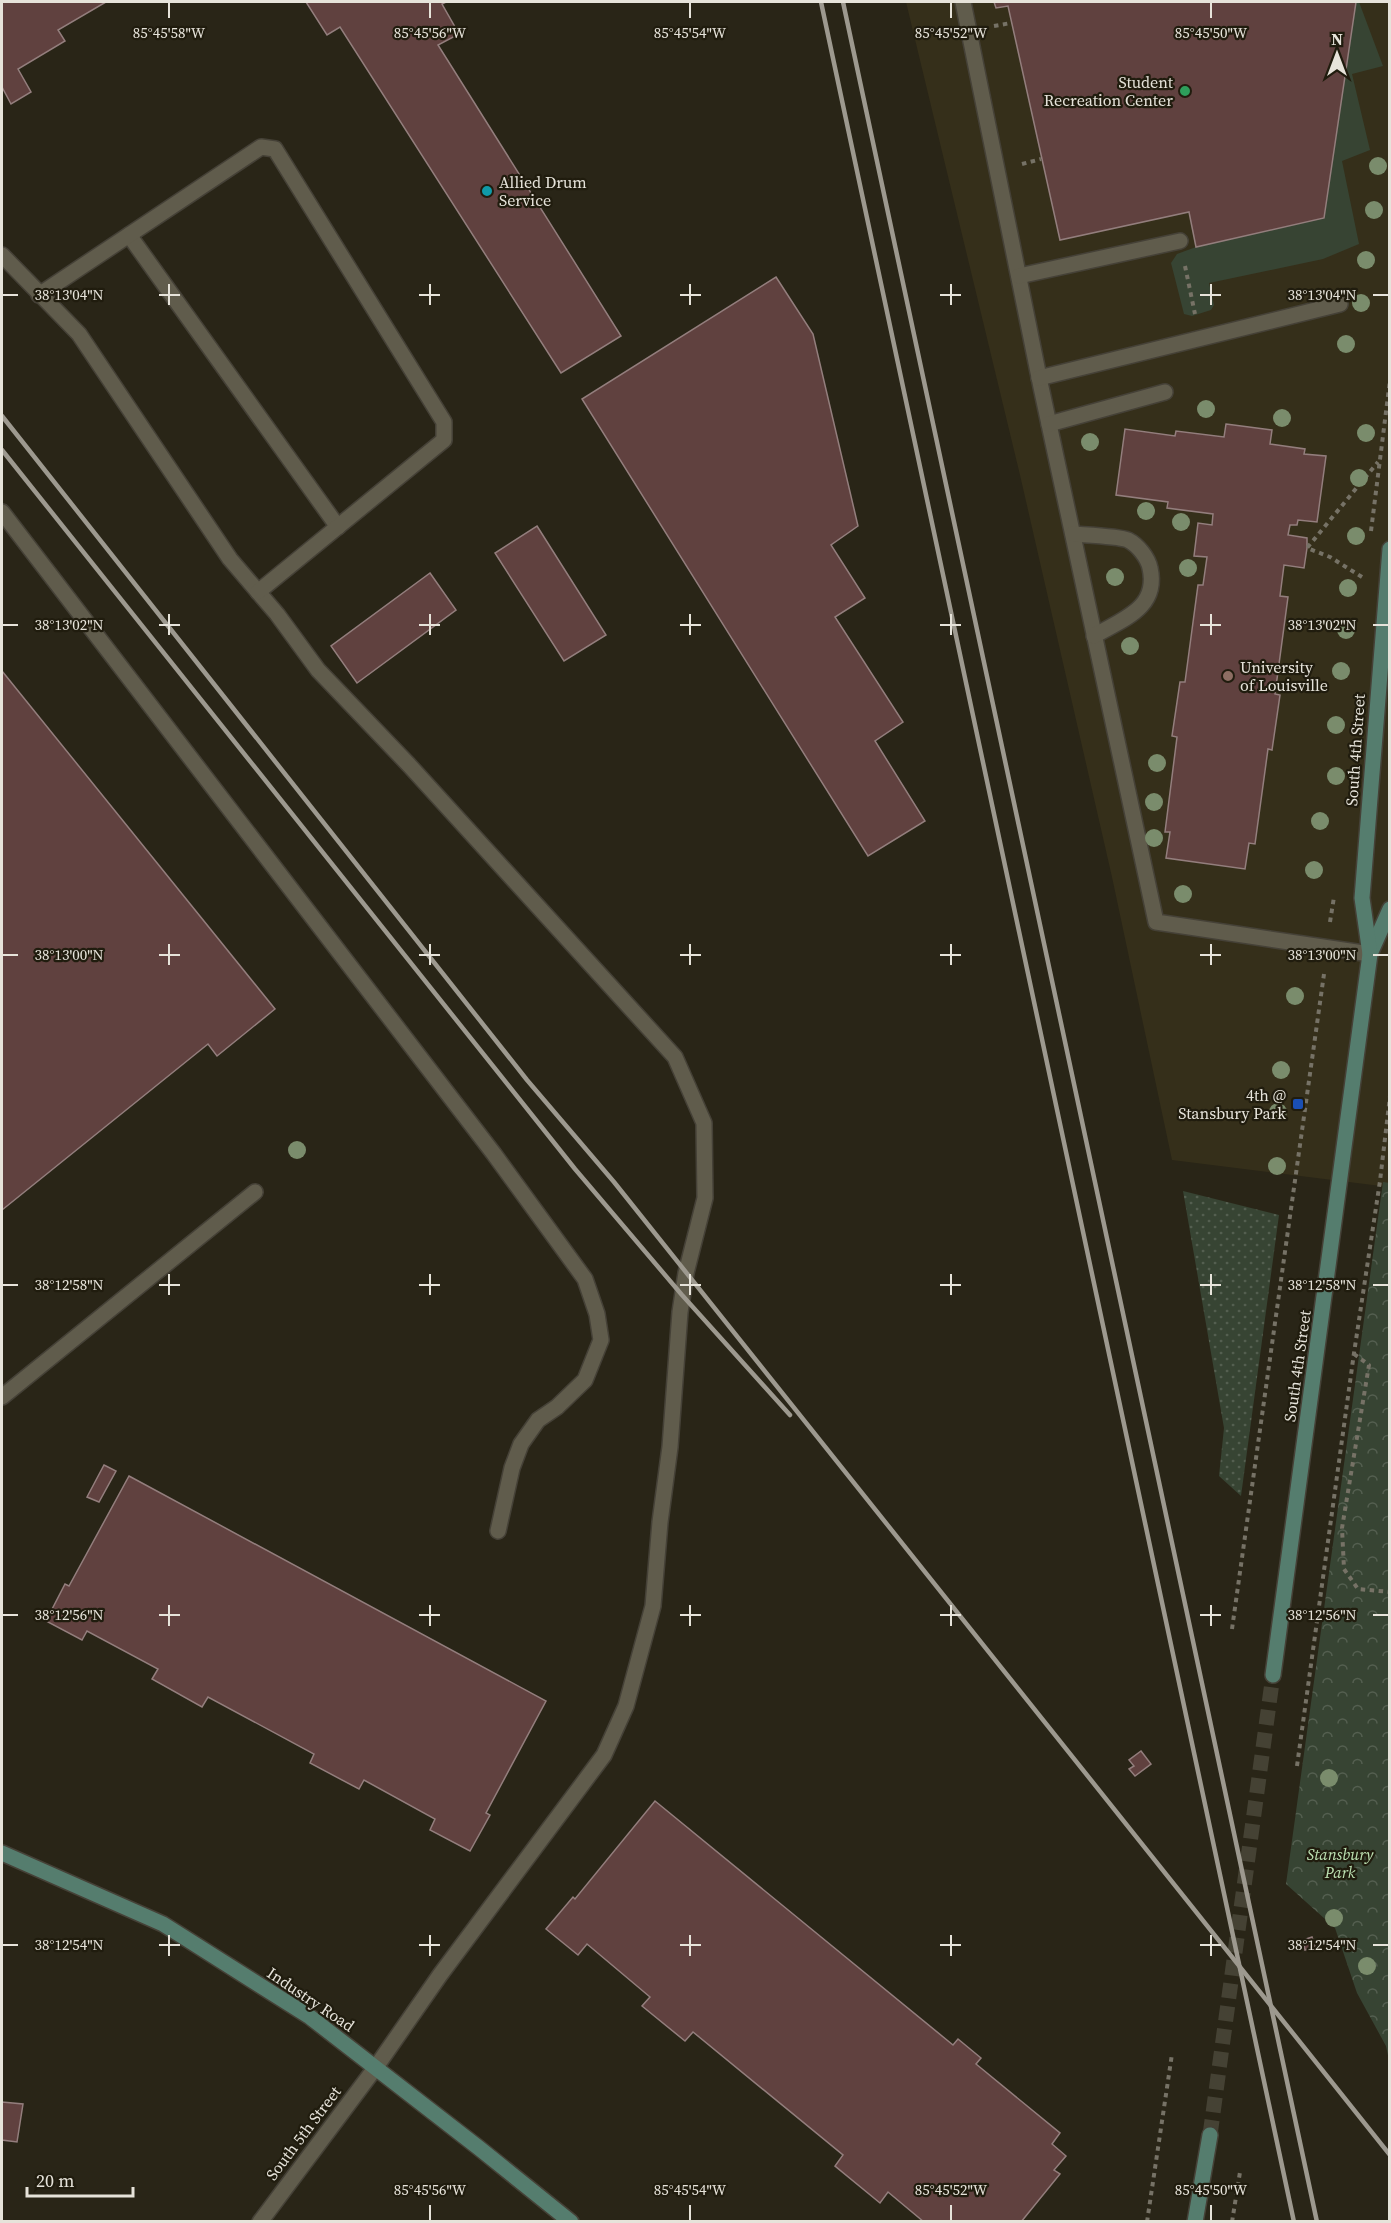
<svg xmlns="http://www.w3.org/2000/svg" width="1391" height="2223" viewBox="0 0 1391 2223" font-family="'Source Serif 4',serif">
<defs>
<pattern id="grass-dots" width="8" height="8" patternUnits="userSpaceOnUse" patternTransform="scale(1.5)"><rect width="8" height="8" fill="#374433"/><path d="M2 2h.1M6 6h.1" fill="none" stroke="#545f50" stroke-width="1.8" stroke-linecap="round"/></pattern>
<pattern id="park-crowns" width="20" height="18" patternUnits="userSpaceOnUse" patternTransform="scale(1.5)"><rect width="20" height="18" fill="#374433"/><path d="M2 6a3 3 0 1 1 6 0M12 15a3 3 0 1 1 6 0" fill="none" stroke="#545f50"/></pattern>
</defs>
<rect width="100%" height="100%" fill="#292517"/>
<polygon fill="#352f1a" points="906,2 1389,2 1389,1187 1172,1160 1112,877 1020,475"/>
<polygon fill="url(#grass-dots)" points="1183,1191 1279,1215 1241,1496 1219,1476 1224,1428"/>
<polygon fill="url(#park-crowns)" points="1383,1182 1390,1183 1389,2060 1386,2046 1357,1993 1335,1928 1286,1884"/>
<polygon fill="#374433" points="1356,2 1359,2 1383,66 1352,74 1370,150 1342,161 1359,244 1323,259 1209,283 1214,305 1211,310 1192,316 1184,314 1171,263 1177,254 1196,247 1324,218"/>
<g fill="#60413f" stroke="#937e7d" stroke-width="1.5">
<polygon points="2,2 106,2 58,30 65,41 18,69 31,92 11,104 2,87"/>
<polygon points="306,2 446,2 442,4 459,34 438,45 621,336 561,373 340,27 327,35"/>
<polygon points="994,2 1356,2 1324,218 1196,247 1189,212 1060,240 1008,6 996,8"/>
<polygon points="776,277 813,334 858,526 831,545 865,598 835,617 903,722 875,741 925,821 868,856 582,399"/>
<polygon points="1226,424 1272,430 1270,444 1305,449 1304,454 1326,456 1317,522 1298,520 1297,525 1290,525 1288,535 1307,538 1307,548 1304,568 1284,565 1280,596 1288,597 1275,694 1280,695 1272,750 1268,749 1255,844 1249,843 1245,869 1166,858 1170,832 1165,832 1177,737 1172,736 1180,682 1185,682 1198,585 1203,585 1207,557 1194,556 1198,523 1212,525 1213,514 1167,508 1168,502 1116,495 1125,429 1175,436 1176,431 1224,437"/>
<polygon points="537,526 606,635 564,661 495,553"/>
<polygon points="430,573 456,610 357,683 331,646"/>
<polygon points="2,671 275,1009 217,1056 208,1044 2,1210"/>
<polygon points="104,1465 116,1471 99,1502 87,1497"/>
<polygon points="129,1476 546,1701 486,1813 490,1815 470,1851 430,1830 435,1819 364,1780 359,1789 310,1763 314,1754 208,1697 202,1707 152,1679 158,1669 87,1631 82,1640 46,1621 65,1584 69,1586"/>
<polygon points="1141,1751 1151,1764 1135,1776 1129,1769 1134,1766 1129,1760"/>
<polygon points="655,1801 953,2045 958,2039 981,2058 976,2064 1060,2133 1052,2144 1066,2156 1054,2170 1060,2174 1021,2222 924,2222 888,2192 880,2203 835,2166 843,2155 693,2032 685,2041 642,2006 650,1997 587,1944 578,1955 546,1929 573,1897 575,1899"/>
<polygon points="1312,1937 1315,1947 1305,1950 1303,1940"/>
<polygon points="2,2102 23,2104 17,2142 2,2140"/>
</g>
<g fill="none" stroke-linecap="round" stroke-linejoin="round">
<polyline stroke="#454234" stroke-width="15" stroke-dasharray="15 8" stroke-linecap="butt" points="1210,2135 1273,1675"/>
<g stroke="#454137" stroke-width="18">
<g id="service">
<polyline points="963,2 1041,387 1156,922 1370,954"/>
<polyline points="129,235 338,527"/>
<polyline points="2,255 79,334 230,559 277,614 318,670 409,765 675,1057 704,1123 705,1198 686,1273 680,1312 670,1447 660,1522 653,1606 626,1706 604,1755 440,1975 376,2067"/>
<polyline points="1019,276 1180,241"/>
<polyline points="39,295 261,147 275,149 444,422 444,440 258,592"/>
<polyline points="1039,378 1340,304"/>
<polyline points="1049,424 1165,392"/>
<polyline points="2,512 494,1154 585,1279 597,1314 601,1340 585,1380 557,1407 538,1420 521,1444 512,1468 498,1531"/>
<path d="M1073,534C1085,535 1118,536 1128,540C1138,545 1148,558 1150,568C1159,608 1123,619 1094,636"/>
<polyline points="2,1397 255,1192"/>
</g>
</g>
<g stroke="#454137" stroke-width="18">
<polyline id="minor" points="260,2222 376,2067"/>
</g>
<g stroke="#454137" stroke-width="18">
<g id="secondary">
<polyline points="1370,954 1390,909"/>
<polyline points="1273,1675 1370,954 1362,898 1390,549"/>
<polyline points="2,1853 163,1924 310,2017 479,2148 571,2222"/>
<polyline points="1195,2222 1210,2135"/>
</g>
</g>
<g stroke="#767266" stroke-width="4" stroke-dasharray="4.5 4.5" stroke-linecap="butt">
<polyline points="994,26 1011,23"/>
<polyline points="1022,164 1041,159"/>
<polyline points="1185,266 1195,314"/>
<polyline points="1371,531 1390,380"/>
<polyline points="1362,577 1330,557 1307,548 1378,462"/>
<polyline points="1330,922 1334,897"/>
<polyline points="1354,1354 1369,1365 1342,1528 1344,1569 1358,1589 1390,1592"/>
<polyline points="1232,1629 1324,974"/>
<polyline points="1297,1766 1354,1353 1380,1181 1390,1096"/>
<polyline points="1147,2222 1172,2054"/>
<polyline points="1232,2222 1240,2172"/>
</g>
<use href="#service" stroke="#605c4c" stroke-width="15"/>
<use href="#minor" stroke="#605c4c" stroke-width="15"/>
<use href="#secondary" stroke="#557d6e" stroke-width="15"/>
<g stroke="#9d998f" stroke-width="4.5">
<polyline points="821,2 1294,2222"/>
<polyline points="843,2 1317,2222"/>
<polyline points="2,416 527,1080 614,1182 1390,2155"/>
<polyline points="2,450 575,1169 682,1295 790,1415"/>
</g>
</g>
<g fill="#7a8c6c">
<circle cx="1378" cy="166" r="9"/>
<circle cx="1374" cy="210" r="9"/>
<circle cx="1366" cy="260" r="9"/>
<circle cx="1361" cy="303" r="9"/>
<circle cx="1346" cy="344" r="9"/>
<circle cx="1206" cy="409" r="9"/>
<circle cx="1282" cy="418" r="9"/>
<circle cx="1366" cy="433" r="9"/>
<circle cx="1090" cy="442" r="9"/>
<circle cx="1359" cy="478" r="9"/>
<circle cx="1146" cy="511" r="9"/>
<circle cx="1181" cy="522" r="9"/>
<circle cx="1356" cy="536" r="9"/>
<circle cx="1188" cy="568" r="9"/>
<circle cx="1115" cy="577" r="9"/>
<circle cx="1348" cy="588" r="9"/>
<circle cx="1346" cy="630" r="9"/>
<circle cx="1130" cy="646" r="9"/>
<circle cx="1341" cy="671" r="9"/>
<circle cx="1336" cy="725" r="9"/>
<circle cx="1157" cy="763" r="9"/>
<circle cx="1336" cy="776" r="9"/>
<circle cx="1154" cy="802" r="9"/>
<circle cx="1320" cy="821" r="9"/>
<circle cx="1154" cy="838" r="9"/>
<circle cx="1314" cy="870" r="9"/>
<circle cx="1183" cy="894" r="9"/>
<circle cx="1295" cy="996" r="9"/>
<circle cx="1281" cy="1070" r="9"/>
<circle cx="1278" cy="1112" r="9"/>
<circle cx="297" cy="1150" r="9"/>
<circle cx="1277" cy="1166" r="9"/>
<circle cx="1329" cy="1778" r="9"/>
<circle cx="1334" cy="1918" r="9"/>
<circle cx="1367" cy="1966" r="9"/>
</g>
<path fill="none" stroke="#e6e3da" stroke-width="2" d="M169,3V18M430,3V18M690,3V18M951,3V18M1211,3V18M169,284V305M430,284V305M690,284V305M951,284V305M1211,284V305M3,295H18M159,295H180M419,295H440M680,295H701M940,295H961M1200,295H1221M1373,295H1388M169,614V635M430,614V635M690,614V635M951,614V635M1211,614V635M3,625H18M159,625H180M419,625H440M680,625H701M940,625H961M1200,625H1221M1373,625H1388M169,944V965M430,944V965M690,944V965M951,944V965M1211,944V965M3,955H18M159,955H180M419,955H440M680,955H701M940,955H961M1200,955H1221M1373,955H1388M169,1274V1295M430,1274V1295M690,1274V1295M951,1274V1295M1211,1274V1295M3,1285H18M159,1285H180M419,1285H440M680,1285H701M940,1285H961M1200,1285H1221M1373,1285H1388M169,1605V1626M430,1605V1626M690,1605V1626M951,1605V1626M1211,1605V1626M3,1615H18M159,1615H180M419,1615H440M680,1615H701M940,1615H961M1200,1615H1221M1373,1615H1388M169,1935V1956M430,1935V1956M690,1935V1956M951,1935V1956M1211,1935V1956M3,1945H18M159,1945H180M419,1945H440M680,1945H701M940,1945H961M1200,1945H1221M1373,1945H1388M430,2205V2220M690,2205V2220M951,2205V2220M1211,2205V2220"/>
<circle fill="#2e9e5b" stroke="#201c0e" stroke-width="2" cx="1185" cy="91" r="6"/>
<circle fill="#0f9aa8" stroke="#201c0e" stroke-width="2" cx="487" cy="191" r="6"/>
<circle fill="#8d6e63" stroke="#201c0e" stroke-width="2" cx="1228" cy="676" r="6"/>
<rect fill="#1a4fb4" stroke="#201c0e" stroke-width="2" x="1292" y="1098" width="12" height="12" rx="3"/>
<g text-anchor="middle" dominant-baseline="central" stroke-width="4.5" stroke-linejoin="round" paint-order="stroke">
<g font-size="16" fill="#e6e3da" stroke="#201c0e" text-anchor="end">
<text x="1173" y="82">Student<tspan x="1173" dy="18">Recreation Center</tspan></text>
<text x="499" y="182" text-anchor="start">Allied Drum<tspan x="499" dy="18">Service</tspan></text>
<text x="1240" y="667" text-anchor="start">University<tspan x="1240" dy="18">of Louisville</tspan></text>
<text x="1286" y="1095">4th @<tspan x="1286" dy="18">Stansbury Park</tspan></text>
</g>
<g font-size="16" fill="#e6e3da" stroke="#201c0e">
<text transform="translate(1355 750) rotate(-86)">South 4th Street</text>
<text transform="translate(1297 1366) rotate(-82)">South 4th Street</text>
<text transform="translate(311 1999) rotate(34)">Industry Road</text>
<text transform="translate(303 2133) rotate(-53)">South 5th Street</text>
</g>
<g font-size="16" font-style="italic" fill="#bce1b2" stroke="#201c0e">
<text x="1340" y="1854">Stansbury<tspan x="1340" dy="18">Park</tspan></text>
</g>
</g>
<g font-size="15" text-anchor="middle" fill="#e6e3da" stroke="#201c0e" stroke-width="4.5" stroke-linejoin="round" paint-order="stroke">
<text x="169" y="38">85°45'58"W</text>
<text x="430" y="38">85°45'56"W</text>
<text x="690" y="38">85°45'54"W</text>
<text x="951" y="38">85°45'52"W</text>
<text x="1211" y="38">85°45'50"W</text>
<text x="69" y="300">38°13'04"N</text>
<text x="1322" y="300">38°13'04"N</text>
<text x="69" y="630">38°13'02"N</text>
<text x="1322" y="630">38°13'02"N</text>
<text x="69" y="960">38°13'00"N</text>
<text x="1322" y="960">38°13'00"N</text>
<text x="69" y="1290">38°12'58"N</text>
<text x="1322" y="1290">38°12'58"N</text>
<text x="69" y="1620">38°12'56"N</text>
<text x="1322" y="1620">38°12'56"N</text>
<text x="69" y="1950">38°12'54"N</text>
<text x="1322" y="1950">38°12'54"N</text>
<text x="430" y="2195">85°45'56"W</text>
<text x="690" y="2195">85°45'54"W</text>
<text x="951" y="2195">85°45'52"W</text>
<text x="1211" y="2195">85°45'50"W</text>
</g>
<rect width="1391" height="2223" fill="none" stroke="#e6e3da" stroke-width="6"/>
<g transform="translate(1337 54)" stroke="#201c0e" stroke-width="4.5" paint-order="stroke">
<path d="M0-4.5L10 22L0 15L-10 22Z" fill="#e6e3da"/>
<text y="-9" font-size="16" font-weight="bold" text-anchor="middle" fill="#e6e3da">N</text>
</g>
<path d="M27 2187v9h106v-9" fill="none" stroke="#e6e3da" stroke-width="3"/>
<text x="36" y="2187" font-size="18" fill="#e6e3da" stroke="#201c0e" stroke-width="4.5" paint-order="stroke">20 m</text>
</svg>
